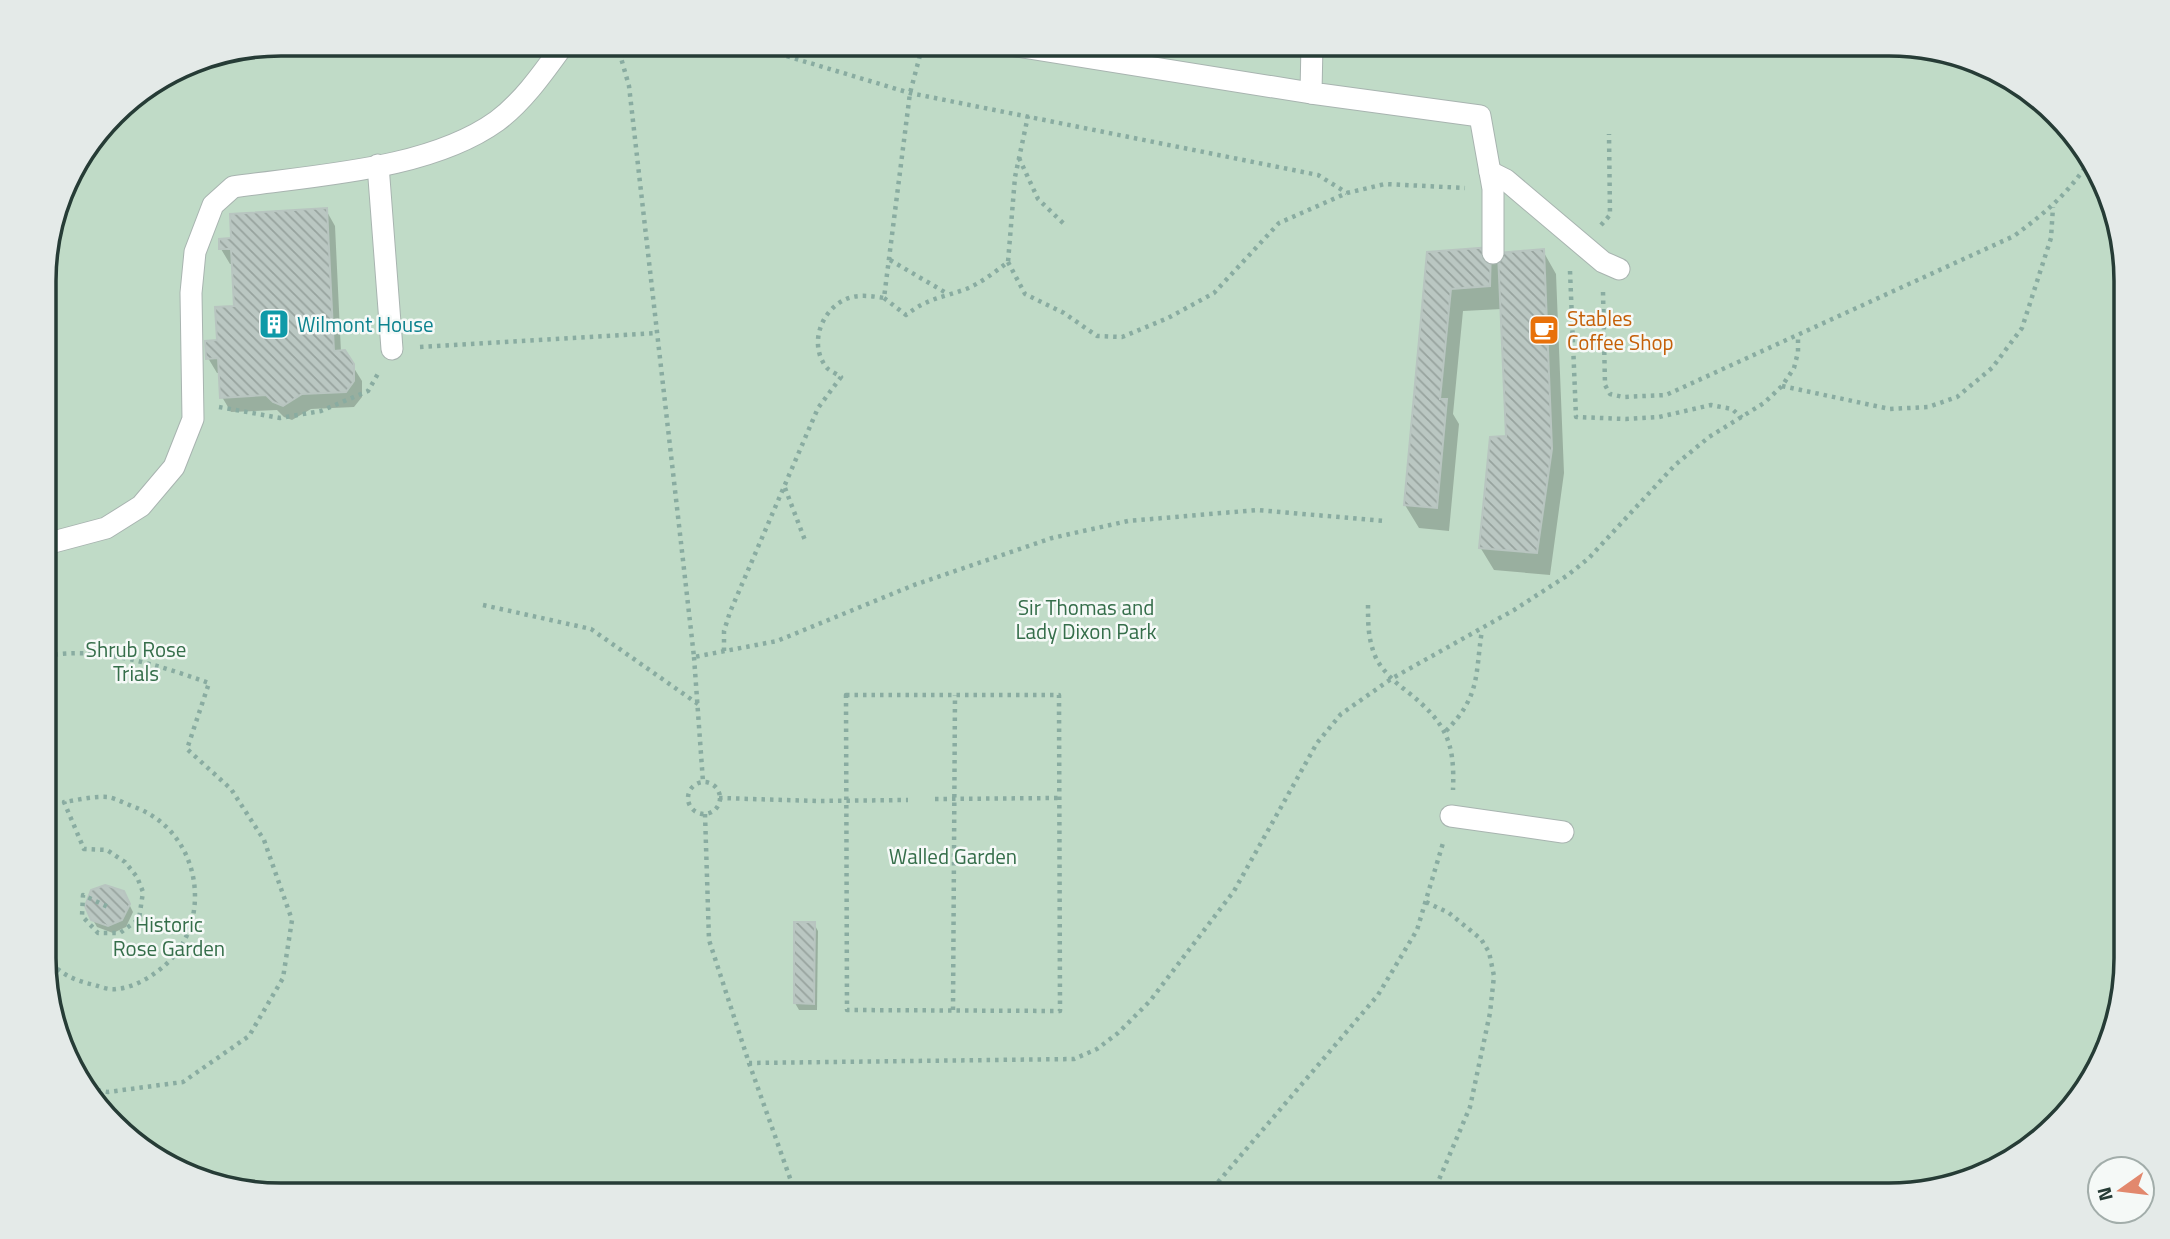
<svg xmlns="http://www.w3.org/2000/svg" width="2170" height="1239" viewBox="0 0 2170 1239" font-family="'Titillium Web',sans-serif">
<defs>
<pattern id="building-back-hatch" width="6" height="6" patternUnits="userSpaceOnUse" patternTransform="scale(1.75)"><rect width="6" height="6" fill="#bac7c2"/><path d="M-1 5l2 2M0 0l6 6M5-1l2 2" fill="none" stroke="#97a39e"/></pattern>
</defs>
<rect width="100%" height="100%" fill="#e5ece9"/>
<polygon fill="#c0dbc7" points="281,44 1889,44 2007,75 2086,150 2126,265 2126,973 2095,1076 2008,1163 1904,1195 281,1195 163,1164 84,1090 46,988 46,251 68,176 124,103 191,62"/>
<g fill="#0003">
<polygon points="326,210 335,226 341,352 352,365 362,381 362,397 354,407 311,409 292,420 284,417 277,410 231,412 222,397 220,373 217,373 208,358 236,308 234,264 230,264 221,249 232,240"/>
<polygon points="1490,249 1500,266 1543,251 1556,274 1564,473 1550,575 1494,570 1480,547 1508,437 1502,309 1463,311 1453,414 1459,424 1449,531 1419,528 1405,505 1429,254"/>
<polygon points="127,900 133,912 126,927 113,933 97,927 93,920"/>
<polygon points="814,924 818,931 817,1010 799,1010 795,1003"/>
</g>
<g fill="url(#building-back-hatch)" stroke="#b8c5c0" stroke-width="2">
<polygon points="327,208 334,351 345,350 354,364 354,381 346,392 302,394 283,406 273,402 266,395 220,398 218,358 206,359 205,341 217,340 215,307 234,306 231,249 219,249 219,239 231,238 230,214"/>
<polygon points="1491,247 1490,286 1451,289 1440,399 1447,399 1437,508 1404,505 1427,252"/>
<polygon points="1544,249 1552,449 1537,553 1479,548 1490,437 1506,436 1498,253"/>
<polygon points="105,885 124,891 130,904 122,920 108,926 91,920 85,906 91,890"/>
<polygon points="794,922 815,922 814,1004 794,1003"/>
</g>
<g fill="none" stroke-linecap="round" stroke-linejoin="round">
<g stroke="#a8b4b0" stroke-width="23">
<g id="minor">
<polyline points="1004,44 1311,93"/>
<polyline points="1312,44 1311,93 1480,116 1493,189 1493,253"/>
<polyline points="378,165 392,349"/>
<polyline points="1490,172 1506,180 1603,262 1619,269"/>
<path d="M46,544L106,528L141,506L174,467L193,419L191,293L195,252L213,205L233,187C315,175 429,170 497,121C524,101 545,70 564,44"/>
<polyline points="1451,816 1563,832"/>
</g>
</g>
<g stroke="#89aca1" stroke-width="4.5" stroke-dasharray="3.5 5" stroke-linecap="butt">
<polyline points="617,44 629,86 694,657 777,641 914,585 1052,538 1128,521 1257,510 1385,521"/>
<polyline points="746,44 910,93 1318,175 1347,193"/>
<polyline points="1019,158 1038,199 1064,224"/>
<polyline points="1601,225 1610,215 1609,134"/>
<polyline points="890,260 948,294"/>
<polyline points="1008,262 1025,294 1064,313 1097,336 1122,337 1168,318 1214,293 1279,223 1347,193 1385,184 1465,188"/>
<polyline points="1570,271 1576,417 1626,419 1659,417 1711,405 1732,409 1742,418"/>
<path d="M1603,292L1605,385L1610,394L1623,397L1666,395L2014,236C2046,212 2068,194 2090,160"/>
<path d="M884,298L906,315C928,298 941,298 966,289C981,283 995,272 1008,262L1015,177L1028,116"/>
<polyline points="420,347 657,333"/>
<polyline points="1782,386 1890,409 1928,407 1957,397 1992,368 2022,328 2051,238 2053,207"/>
<polyline points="219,407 280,418 321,411 368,391 379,372"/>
<polyline points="785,488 806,543"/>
<polyline points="483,605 591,629 698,704"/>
<path d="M1368,605C1368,624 1368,640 1376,658C1383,672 1396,683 1409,693C1446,723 1455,742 1453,790"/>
<path d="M724,651V631L730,612L818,408L841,377C837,374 830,371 827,368C808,345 821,310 846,299C858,294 872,296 884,298L910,93L923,44"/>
<path d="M46,656C100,646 158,665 209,683L187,749L231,789L264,840L292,920L283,978L249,1036L183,1082L108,1092L83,1088"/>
<polyline points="694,657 703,782"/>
<polygon points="846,695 1059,695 1060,1011 847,1010"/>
<path d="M1446,731C1481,695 1475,675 1482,630"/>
<circle cx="704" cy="798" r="16"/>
<polyline points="719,798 818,801 908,800"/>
<polyline points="935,799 1059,798"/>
<polyline points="705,814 709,940 749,1063 1074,1059 1097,1049 1118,1033 1150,1001 1234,891 1317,743 1341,714 1391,679 1514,610 1568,575 1589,558 1675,465 1709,437 1764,403 1782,386 1794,368 1798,352 1798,336"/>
<polyline points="1426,902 1449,913 1481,939 1489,952 1494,976 1490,1013 1470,1107 1438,1182"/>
<path d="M46,956C57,973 75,981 95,985C101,987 109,990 116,989C130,988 144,981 155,973C216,932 205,835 137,808C128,805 116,798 107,797C93,796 78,800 64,802L84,849L107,850L125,862L137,877L143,892L139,919L120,933H98L82,916L83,895L108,907"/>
<polyline points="953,1010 955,695"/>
<polyline points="749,1063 796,1195"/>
<polyline points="1207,1195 1378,995 1417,930 1443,843"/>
</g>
<use href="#minor" stroke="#fff" stroke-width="21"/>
</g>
<defs>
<g id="building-square" transform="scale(1.575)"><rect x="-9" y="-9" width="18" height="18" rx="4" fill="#0f9aa8" stroke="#f5f9f7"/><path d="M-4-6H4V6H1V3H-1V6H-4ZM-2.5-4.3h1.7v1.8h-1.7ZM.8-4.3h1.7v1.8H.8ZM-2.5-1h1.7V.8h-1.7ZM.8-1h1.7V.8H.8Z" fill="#fff"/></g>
<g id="cafe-square" transform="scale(1.575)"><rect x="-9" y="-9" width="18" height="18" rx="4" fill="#e8710a" stroke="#f5f9f7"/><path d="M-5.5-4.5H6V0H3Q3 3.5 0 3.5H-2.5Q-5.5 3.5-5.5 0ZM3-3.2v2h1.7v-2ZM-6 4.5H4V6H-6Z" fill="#fff"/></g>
</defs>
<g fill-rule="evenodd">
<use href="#building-square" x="274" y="324"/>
<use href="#cafe-square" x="1544" y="330"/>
</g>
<g text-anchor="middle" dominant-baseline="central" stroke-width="5" stroke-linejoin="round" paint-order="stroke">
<g font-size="21" fill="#c56008" stroke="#f5f9f7" text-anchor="start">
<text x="1567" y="318">Stables<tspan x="1567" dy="24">Coffee Shop</tspan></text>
</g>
<g font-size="21" fill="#0d838f" stroke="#f5f9f7" text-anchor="start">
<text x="297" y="324">Wilmont House</text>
</g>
<g font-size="21" fill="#356e4a" stroke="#f5f9f7">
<text x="1086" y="607">Sir Thomas and<tspan x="1086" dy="24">Lady Dixon Park</tspan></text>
<text x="136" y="649">Shrub Rose<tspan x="136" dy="24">Trials</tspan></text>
<text x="953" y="856">Walled Garden</text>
<text x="169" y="924">Historic<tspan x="169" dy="24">Rose Garden</tspan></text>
</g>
</g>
<path d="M0 0H2170V1239H0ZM281 56H1889A225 225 0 0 1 2114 281V958A225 225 0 0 1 1889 1183H281A225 225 0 0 1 56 958V281A225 225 0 0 1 281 56Z" fill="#e4eae8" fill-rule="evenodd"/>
<path fill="none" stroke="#263c36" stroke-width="3.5" d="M281 56H1889A225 225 0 0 1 2114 281V958A225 225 0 0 1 1889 1183H281A225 225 0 0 1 56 958V281A225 225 0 0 1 281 56Z"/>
<g transform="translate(2121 1190) rotate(256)"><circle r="33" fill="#f5f9f7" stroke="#a2adaa" stroke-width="2"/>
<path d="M0-5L12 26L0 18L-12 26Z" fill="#e2886d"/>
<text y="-10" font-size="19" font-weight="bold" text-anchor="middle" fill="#263c36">N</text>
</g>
</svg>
